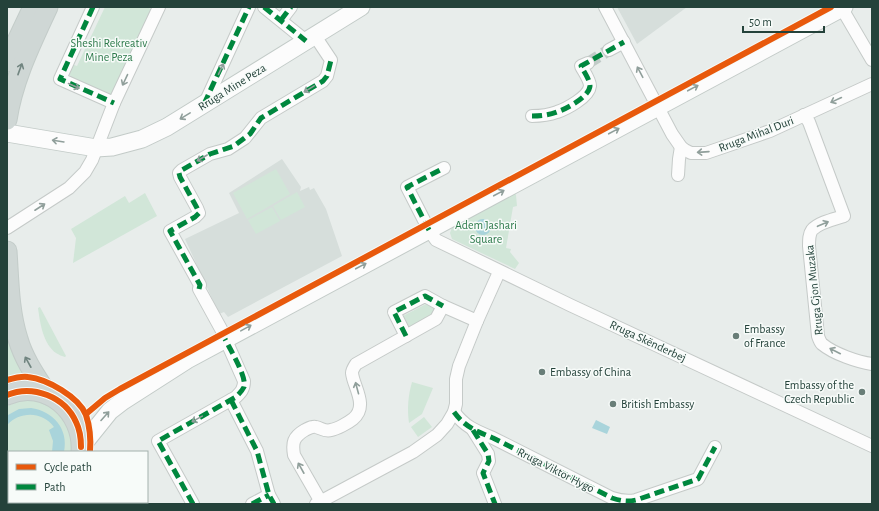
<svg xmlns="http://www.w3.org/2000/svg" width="879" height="511" viewBox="0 0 879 511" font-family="'Alegreya Sans',sans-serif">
<rect width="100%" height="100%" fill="#e8edeb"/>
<g fill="#d6dedb">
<polygon points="617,7 687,7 637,44"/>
<polygon points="282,159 301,187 300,191 309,187 310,190 314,188 326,209 342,256 228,317 224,312 219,314 185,239 239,213 229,193"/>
</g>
<g fill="#d1e6d8">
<polygon points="105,7 149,7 151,11 112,94 109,95 72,78 69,74 71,64 77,66"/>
<polygon points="276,169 290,194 247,219 233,193"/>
<polygon points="297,192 305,207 281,220 273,206"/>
<polygon points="514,192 516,195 517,206 513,207 506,248 511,249 510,252 519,263 515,269 452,239 450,233 452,227"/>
<polygon points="145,193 157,216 73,263 76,238 71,229 125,196 129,203"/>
<polygon points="272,207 280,221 256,234 248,220"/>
<polygon points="426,304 435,309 432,316 409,327 403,316"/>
<path d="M40,307L66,356L65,357C62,356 59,355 56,353C43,344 40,323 38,308Z"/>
<polygon points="7,318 27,374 7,377"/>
<path d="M412,382L433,388L422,414L409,423C407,409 408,396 412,382Z"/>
<polygon points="35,400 48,404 59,412 72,436 72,452 9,452 9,482 7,481 7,406 21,401"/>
<polygon points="424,417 432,427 418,437 411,427"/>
</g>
<g fill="#a9d4db">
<circle cx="483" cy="227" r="8"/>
<path d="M31,408C53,411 69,429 64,452H52L53,441L49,430L54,427C42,411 20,411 7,425V416L8,415L19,409Z"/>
<polygon points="596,420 610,427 607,434 592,428"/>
</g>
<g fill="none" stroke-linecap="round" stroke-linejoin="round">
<polyline stroke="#c1cbc8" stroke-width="12" stroke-dasharray="12 6" stroke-linecap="butt" points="588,63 609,50"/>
<g stroke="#c5cac8" stroke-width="14">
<g id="street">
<polyline points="93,7 60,79 114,103"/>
<polyline points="264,7 306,41"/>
<polyline points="605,7 672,134 681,147 685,150 691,153 706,153 770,131 872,84"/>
<polyline points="841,7 872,60"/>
<polyline points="281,20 291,7"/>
<polyline points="609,50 624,42"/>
<polyline points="205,103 249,7"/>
<path d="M804,115L809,122L844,216C835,219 819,222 812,230C809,234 809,240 809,246L818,336C819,339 820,342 822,344C834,354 858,362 872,364"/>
<path d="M532,116C541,116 549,115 557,112C566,109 589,97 590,86C590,80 584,72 581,66L588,63"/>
<polyline points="444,168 407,187 429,230 436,240 570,305 872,446"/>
<polyline points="678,175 679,159 681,147"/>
<polyline points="7,228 69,188 85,172 92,160 114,103 159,7"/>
<polyline points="406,336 394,312 425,296 443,306"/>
<polyline points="231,400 257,451 269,495 274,504"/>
<path d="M454,412C465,427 476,431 493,438L612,498C621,501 627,502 636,500L698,479L715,447"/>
<polyline points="473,430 488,454 489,461 483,473 495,504"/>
<path d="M321,502L294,455C292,443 293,437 305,430C309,428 312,426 316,427C321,428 325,432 331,430C337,429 348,423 353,419C369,406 353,386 352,373C352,370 354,367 356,364L436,319L443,306L477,321"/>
<path d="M193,504L158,441L236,397C241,392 244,389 244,381L221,329L199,289L200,285L170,231L195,217L199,213L197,208L180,177L179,173L182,170L210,154L228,149L245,138L261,118L323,81L327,76L331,60L315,36"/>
<polyline points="252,504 269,495"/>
<polyline points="316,504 413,452 437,435 447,424 454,412 456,404 456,379 459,366 477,321 499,272"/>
</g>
</g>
<g stroke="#c3cbc8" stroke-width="19">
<g id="secondary">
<polyline points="7,133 96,148 112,147 142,139 167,127 361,7"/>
<polyline points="81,447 110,411 123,401 187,360 844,7"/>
</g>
</g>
<g stroke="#c3ccc9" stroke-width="21">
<g id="primary">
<polyline points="7,62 33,7"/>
<path d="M7,120C13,80 31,44 48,7"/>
<path d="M7,251C9,280 9,311 18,339C24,360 37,378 48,395"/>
<path d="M7,395C46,378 84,412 81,452"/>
<polyline points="7,497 9,497"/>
<polyline points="26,502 32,504"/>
<polyline points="105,502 106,504"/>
</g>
</g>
<use href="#street" stroke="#fcfcfc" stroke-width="12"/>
<use href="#secondary" stroke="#fcfcfc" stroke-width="17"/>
<use href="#primary" stroke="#cfd7d5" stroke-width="19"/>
<g stroke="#00873e" stroke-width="5" stroke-dasharray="10 5" stroke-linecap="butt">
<polyline points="93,7 60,79 114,103"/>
<polyline points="264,7 306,41"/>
<polyline points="281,20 291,7"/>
<polyline points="204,104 249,7"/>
<path d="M532,116C541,116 549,115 557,112C566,109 589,97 590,86C590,80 584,72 581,66L624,42"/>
<polyline points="429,230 407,187 444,168"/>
<polyline points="199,289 200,285 170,231 195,217 199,213 197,208 180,177 179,173 182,170 210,154 234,146 250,134 261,118 323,81 327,76 331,60"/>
<polyline points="406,336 394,312 425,296 443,306"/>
<polyline points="231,400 257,451 269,495 274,504"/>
<path d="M454,412C465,427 476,431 493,438L612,498C621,501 627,502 636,500L698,479L715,447"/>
<polyline points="473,430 488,454 489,461 483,473 495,504"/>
<path d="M193,504L158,441L236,397C239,394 242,391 244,387C247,377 230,349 225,339"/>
<polyline points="252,504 269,495"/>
</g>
<g stroke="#f7fbf9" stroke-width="8">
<g id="cycleway">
<path d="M7,380C14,378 22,376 28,377C47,379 79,397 86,415C90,427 91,439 90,452"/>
<path d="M7,395C33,384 65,397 76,422C80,430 81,438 81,447"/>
<polyline points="86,414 105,398 120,389 831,7"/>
</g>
</g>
<use href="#cycleway" stroke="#e8590c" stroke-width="6"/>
</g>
<defs><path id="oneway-shaft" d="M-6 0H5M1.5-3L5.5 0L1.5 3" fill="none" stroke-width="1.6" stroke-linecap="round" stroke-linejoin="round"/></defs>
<g stroke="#718580">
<use href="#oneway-shaft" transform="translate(20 69) rotate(-70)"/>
<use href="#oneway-shaft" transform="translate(28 362) rotate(-119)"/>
</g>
<g stroke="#909f9b">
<use href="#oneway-shaft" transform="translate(221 69) rotate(-65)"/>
<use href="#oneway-shaft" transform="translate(640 72) rotate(-118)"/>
<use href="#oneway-shaft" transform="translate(125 80) rotate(115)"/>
<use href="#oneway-shaft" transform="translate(74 86) rotate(24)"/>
<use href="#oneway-shaft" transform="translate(693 88) rotate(-28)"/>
<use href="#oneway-shaft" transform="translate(309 89) rotate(149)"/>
<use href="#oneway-shaft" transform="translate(836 100) rotate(155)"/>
<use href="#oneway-shaft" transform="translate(185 116) rotate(149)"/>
<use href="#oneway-shaft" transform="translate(614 131) rotate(-28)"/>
<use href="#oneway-shaft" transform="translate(58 141) rotate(-171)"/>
<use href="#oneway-shaft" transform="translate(703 152) rotate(176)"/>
<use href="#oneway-shaft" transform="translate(202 158) rotate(150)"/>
<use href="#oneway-shaft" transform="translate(499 193) rotate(-28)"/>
<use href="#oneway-shaft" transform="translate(40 207) rotate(-33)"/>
<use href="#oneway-shaft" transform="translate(823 224) rotate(-23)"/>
<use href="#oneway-shaft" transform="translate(361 266) rotate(-28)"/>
<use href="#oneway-shaft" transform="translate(246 328) rotate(-29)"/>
<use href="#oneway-shaft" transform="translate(835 351) rotate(-153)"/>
<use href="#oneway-shaft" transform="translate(357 388) rotate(-105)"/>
<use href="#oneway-shaft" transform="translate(105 416) rotate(-48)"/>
<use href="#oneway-shaft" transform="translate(197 419) rotate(151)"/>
<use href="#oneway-shaft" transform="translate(301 468) rotate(-119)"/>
</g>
<g fill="#697e78" stroke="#f7fbf9" stroke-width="1.5">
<circle cx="736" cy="336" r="4"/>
<circle cx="542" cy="372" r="4"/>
<circle cx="862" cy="392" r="4"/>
<circle cx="613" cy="404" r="4"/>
</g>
<g text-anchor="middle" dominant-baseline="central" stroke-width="3" stroke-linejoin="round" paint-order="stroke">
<g font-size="12" fill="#2d7a4b" stroke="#f7fbf9">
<text x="109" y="43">Sheshi Rekreativ<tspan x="109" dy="14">Mine Peza</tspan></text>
<text x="486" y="225">Adem Jashari<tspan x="486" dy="14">Square</tspan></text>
</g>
<g font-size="12" fill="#24423a" stroke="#f7fbf9">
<text transform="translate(232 87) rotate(-32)">Rruga Mine Peza</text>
<text transform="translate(756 134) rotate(-21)">Rruga Mihal Duri</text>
<text transform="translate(814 290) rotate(-96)">Rruga Gjon Muzaka</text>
<text transform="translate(648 341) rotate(25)">Rruga Skënderbej</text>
<text transform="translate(556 470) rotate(27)">Rruga Viktor Hygo</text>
</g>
<g font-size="12" fill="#24423a" stroke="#f7fbf9" text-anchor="start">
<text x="744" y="329">Embassy<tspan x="744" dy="14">of France</tspan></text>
<text x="550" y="372">Embassy of China</text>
<text x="854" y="385" text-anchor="end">Embassy of the<tspan x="854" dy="14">Czech Republic</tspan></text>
<text x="621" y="404">British Embassy</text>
</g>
</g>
<rect width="879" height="511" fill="none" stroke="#24423a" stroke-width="16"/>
<rect x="8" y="451" width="140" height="52" fill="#f7fbf9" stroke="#a3b1ad"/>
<rect x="16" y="464" width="20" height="6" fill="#e8590c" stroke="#a3b1ad"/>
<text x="44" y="471" font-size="12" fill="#24423a">Cycle path</text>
<rect x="16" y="484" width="20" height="6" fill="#00873e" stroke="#a3b1ad"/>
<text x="44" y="491" font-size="12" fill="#24423a">Path</text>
<path d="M743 26v6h81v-6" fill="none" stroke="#24423a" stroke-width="2"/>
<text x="749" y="26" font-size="12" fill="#24423a" stroke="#f7fbf9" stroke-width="3" paint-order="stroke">50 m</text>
</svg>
